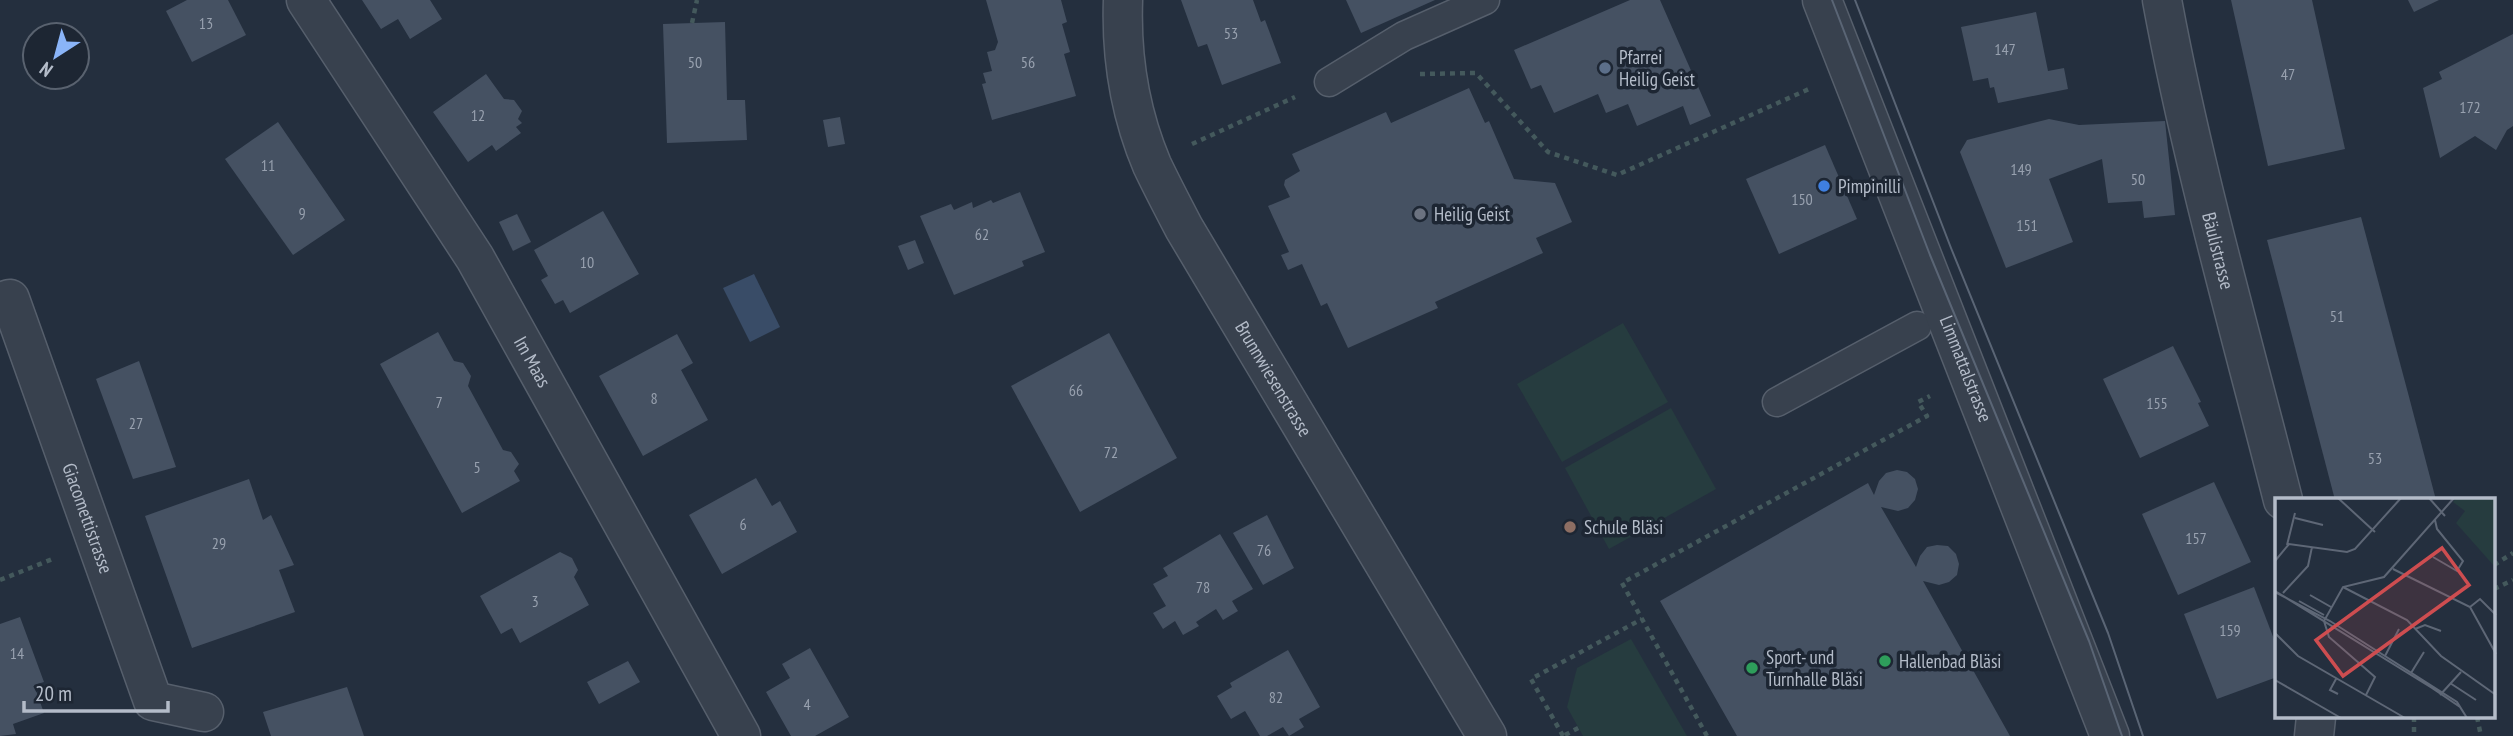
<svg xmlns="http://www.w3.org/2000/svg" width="2513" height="736" viewBox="0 0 2513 736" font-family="'PT Sans Narrow',sans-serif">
<rect width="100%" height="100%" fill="#242f3e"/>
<g fill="#263c3f">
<polygon points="1623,323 1668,402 1562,462 1517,384"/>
<polygon points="1671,408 1716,489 1609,549 1565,468"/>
<polygon points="1631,639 1687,736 1583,736 1567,707 1577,668"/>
</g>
<polygon fill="#394c67" points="754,274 780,327 750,342 723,288"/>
<g fill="#455162">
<polygon points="187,0 228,0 246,35 192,62 166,11"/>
<polygon points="362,0 430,0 442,19 410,39 398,19 381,29"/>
<polygon points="986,0 1061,0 1067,22 1062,24 1070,52 1064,54 1076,96 992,120 982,84 986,83 983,73 992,71 987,52 995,50 998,42"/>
<polygon points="1181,0 1253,0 1261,22 1265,20 1281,63 1222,85 1207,44 1198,47"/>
<polygon points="1346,0 1435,0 1361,33"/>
<polygon points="1630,0 1660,0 1711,116 1690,125 1683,106 1637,126 1628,104 1606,113 1598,94 1554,113 1541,85 1531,89 1514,50"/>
<polygon points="2231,0 2312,0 2345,149 2268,166"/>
<polygon points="2408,0 2439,0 2414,12"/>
<polygon points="2036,12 2048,71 2064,68 2068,89 1998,103 1994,87 1990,88 1988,78 1973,81 1961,27"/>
<polygon points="725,22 727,100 745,100 747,140 667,143 663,24"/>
<polygon points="2513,34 2513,126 2507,130 2496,150 2475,136 2440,158 2423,88 2442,79 2439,72"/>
<polygon points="486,74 504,99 514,100 522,111 518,119 522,123 516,127 521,133 496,151 492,145 468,162 433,112"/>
<polygon points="1469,88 1485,123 1489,121 1514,179 1555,183 1572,222 1536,238 1543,253 1435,302 1438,308 1348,348 1327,303 1321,306 1302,264 1288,270 1281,255 1289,252 1268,206 1290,197 1284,185 1285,180 1300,171 1292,154 1386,112 1391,123"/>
<polygon points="840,117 845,144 828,147 823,120"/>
<polygon points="2049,119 2079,125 2165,121 2175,215 2144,218 2142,201 2108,203 2102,159 2049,179 2073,242 2006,268 1960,152 1967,140"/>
<polygon points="278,122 345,220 293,255 225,159"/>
<polygon points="1825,145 1857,219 1779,254 1746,179"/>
<polygon points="1020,192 1045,252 1022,261 1024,266 954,295 920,216 951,204 954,210 972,202 973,208 991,200 993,203"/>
<polygon points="603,211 639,274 570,313 563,300 555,304 541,280 548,276 534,250"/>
<polygon points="517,214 531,242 513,251 499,222"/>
<polygon points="2361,217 2408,393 2436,500 2335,500 2267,240"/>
<polygon points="915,240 924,263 908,270 898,246"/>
<polygon points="438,332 454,361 463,363 471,376 468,386 503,450 511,452 519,464 514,471 520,481 462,513 380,364"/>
<polygon points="1109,333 1177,458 1080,512 1011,386"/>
<polygon points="677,334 693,363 681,370 708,420 643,456 599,376"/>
<polygon points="2173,346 2201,402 2198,403 2209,426 2140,458 2103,379"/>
<polygon points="139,361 176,467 133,479 96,379"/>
<polygon points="1897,470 1907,472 1915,479 1918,489 1915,500 1908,508 1898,511 1881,507 1916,567 1920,556 1927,547 1937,545 1948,546 1956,554 1959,564 1957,575 1949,582 1939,585 1923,581 2010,736 1737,736 1660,601 1868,483 1874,495 1879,481 1886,473"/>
<polygon points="756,478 772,506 780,501 797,532 722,574 689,515"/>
<polygon points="249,479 263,520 271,515 294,565 279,570 295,612 192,648 145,516"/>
<polygon points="2214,482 2251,562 2178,595 2142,514"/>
<polygon points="1267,515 1294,568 1263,585 1233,533"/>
<polygon points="1220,534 1253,589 1232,601 1238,611 1223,620 1216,609 1196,622 1199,626 1183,635 1175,621 1163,629 1153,613 1166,606 1153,584 1168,576 1163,568"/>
<polygon points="560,552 572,558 578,570 574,577 589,605 520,643 512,628 501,634 480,596"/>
<polygon points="2254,587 2277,647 2277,677 2217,699 2184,614"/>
<polygon points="20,617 44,682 34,685 44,713 13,724 16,734 0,736 0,624"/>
<polygon points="810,648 849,717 815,736 791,736 766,692 790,678 782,664"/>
<polygon points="1288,650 1320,707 1299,719 1304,727 1289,736 1283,727 1267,736 1260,736 1245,711 1231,719 1217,696 1232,687 1230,683"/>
<polygon points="628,661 640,682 599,704 587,682"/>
<polygon points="347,687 364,736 271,736 263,712"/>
</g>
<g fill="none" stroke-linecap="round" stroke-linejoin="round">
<g stroke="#565f6c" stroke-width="31">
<g id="lane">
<polyline points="1329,82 1404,36 1485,0"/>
<polyline points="1777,402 1917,326"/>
</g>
</g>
<g stroke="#565f6c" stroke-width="41">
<g id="street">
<path id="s1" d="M306,0L475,258L741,736"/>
<path id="s2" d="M1123,0C1121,56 1130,113 1152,165C1162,186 1173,207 1184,228L1487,736"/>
<path id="s3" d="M1822,0L2110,736"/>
<path id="s4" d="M2162,0C2193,168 2241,334 2283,500"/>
<path id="s5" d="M0,302L10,299L153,701L204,712"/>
<polyline points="2314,736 2316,717"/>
</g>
</g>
<g stroke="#44595c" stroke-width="4.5" stroke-dasharray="5 5" stroke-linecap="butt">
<polyline points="692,23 697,0"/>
<polyline points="1420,74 1476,73 1548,152 1617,175 1809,89"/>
<polyline points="1192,144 1295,97"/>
<polyline points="2494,565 2513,553"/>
<polyline points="0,580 55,558"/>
<polyline points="2494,589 2513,580"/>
<polyline points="2414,717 2414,736"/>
<polyline points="2477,717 2481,736"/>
<polyline points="1565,735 1580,727"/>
<polyline points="1563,736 1531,679 1642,619"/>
<polyline points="1707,736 1622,583 1927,416 1918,402 1930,396"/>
</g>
<use href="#lane" stroke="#38414e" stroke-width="28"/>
<use href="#street" stroke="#38414e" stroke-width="38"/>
<g stroke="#5a6575" stroke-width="2">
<polyline points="1832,0 1930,255 2089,641 2122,736"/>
<polyline points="1855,0 1951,248 2108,633 2143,736"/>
</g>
</g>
<circle fill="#5c6f8a" stroke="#1d2633" stroke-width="2.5" cx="1605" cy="68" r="7"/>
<circle fill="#3f7fe0" stroke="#1d2633" stroke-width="2.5" cx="1824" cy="186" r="7"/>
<circle fill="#6b7280" stroke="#1d2633" stroke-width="2.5" cx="1420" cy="214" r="7"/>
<circle fill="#8d6e63" stroke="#1d2633" stroke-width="2.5" cx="1570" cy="527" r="7"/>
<g fill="#2e9e5b" stroke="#1d2633" stroke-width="2.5">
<circle cx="1885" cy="661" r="7"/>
<circle cx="1752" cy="668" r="7"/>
</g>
<g text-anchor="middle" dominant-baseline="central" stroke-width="7" stroke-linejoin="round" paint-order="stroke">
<g font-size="16" fill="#98a1af">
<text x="206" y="23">13</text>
<text x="1231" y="33">53</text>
<text x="2005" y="49">147</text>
<text x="695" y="62">50</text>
<text x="1028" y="62">56</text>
<text x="2288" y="74">47</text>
<text x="2470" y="107">172</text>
<text x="478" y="115">12</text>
<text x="268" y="165">11</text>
<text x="2021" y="169">149</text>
<text x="2138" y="179">50</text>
<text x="1802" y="199">150</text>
<text x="302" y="213">9</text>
<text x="2027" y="225">151</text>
<text x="982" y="234">62</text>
<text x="587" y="262">10</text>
<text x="2337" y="316">51</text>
<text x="1076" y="390">66</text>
<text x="654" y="398">8</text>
<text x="439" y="402">7</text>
<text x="2157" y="403">155</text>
<text x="136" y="423">27</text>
<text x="1111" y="452">72</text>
<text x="2375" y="458">53</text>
<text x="477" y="467">5</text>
<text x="743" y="524">6</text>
<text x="2196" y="538">157</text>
<text x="219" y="543">29</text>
<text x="1264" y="550">76</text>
<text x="1203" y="587">78</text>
<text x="535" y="601">3</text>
<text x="2230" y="630">159</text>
<text x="17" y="653">14</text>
<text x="1276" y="697">82</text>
<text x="807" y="704">4</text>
</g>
<g font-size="19" fill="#b4bcc9" stroke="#1d2633" text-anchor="start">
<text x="1619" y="57">Pfarrei<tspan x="1619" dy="22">Heilig Geist</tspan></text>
<text x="1838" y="186">Pimpinilli</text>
<text x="1434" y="214">Heilig Geist</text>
<text x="1584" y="527">Schule Bläsi</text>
<text x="1766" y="657">Sport- und<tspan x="1766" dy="22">Turnhalle Bläsi</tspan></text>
<text x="1899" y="661">Hallenbad Bläsi</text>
</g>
<g font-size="19" fill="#b4bcc9" stroke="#1d2633">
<text stroke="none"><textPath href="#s4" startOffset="257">Bäulistrasse</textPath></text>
<text stroke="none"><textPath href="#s1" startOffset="427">Im Maas</textPath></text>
<text stroke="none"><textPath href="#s3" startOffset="396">Limmattalstrasse</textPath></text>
<text stroke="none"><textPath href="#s2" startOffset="415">Brunnwiesenstrasse</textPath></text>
<text stroke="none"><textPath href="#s5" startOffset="243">Giacomettistrasse</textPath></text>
</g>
</g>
<g transform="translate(2275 498)">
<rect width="220" height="220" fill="#242f3e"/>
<path d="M181,0H220V69L181,25L190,13L178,4Z" fill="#263c3f"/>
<path fill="none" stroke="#5e6776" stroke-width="2" d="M63,0L100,34M154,0L170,18M20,20L48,27M12,47L20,15M158,59L182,73L188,63L162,31L160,22M0,63L14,46L72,54L80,51L126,0M118,71L195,109L221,156M68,89L132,122L166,158L221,197M0,93L157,190L185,209L192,220M0,94L55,123L182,204L192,220M8,95L33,68L37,49M35,97L56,109M24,103L49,117M195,109L205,101L221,117M140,131L150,127L166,133M0,135L23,158L130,220M110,158L124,131M136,175L149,154M61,181L55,192L63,196M0,182L66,220M175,185L201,202M91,197L100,179L54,139L49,123L68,89L109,79L179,0M165,197L186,174"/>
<path fill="#ce4d50" fill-opacity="0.15" stroke="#ce4d50" stroke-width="3.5" d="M167,50L194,87L68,178L41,142Z"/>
<rect width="220" height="220" fill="none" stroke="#b4bcc9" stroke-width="3.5"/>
</g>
<g transform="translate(56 56) rotate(216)"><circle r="33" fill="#1d2633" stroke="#59626f" stroke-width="2"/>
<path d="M0-5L12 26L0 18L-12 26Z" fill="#8ab4f8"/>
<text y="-10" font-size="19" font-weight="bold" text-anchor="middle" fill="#b4bcc9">N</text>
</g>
<path d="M24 701v10h144v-10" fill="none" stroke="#b4bcc9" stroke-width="3.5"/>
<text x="35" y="701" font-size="21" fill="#b4bcc9" stroke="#1d2633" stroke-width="5" paint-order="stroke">20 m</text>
</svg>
